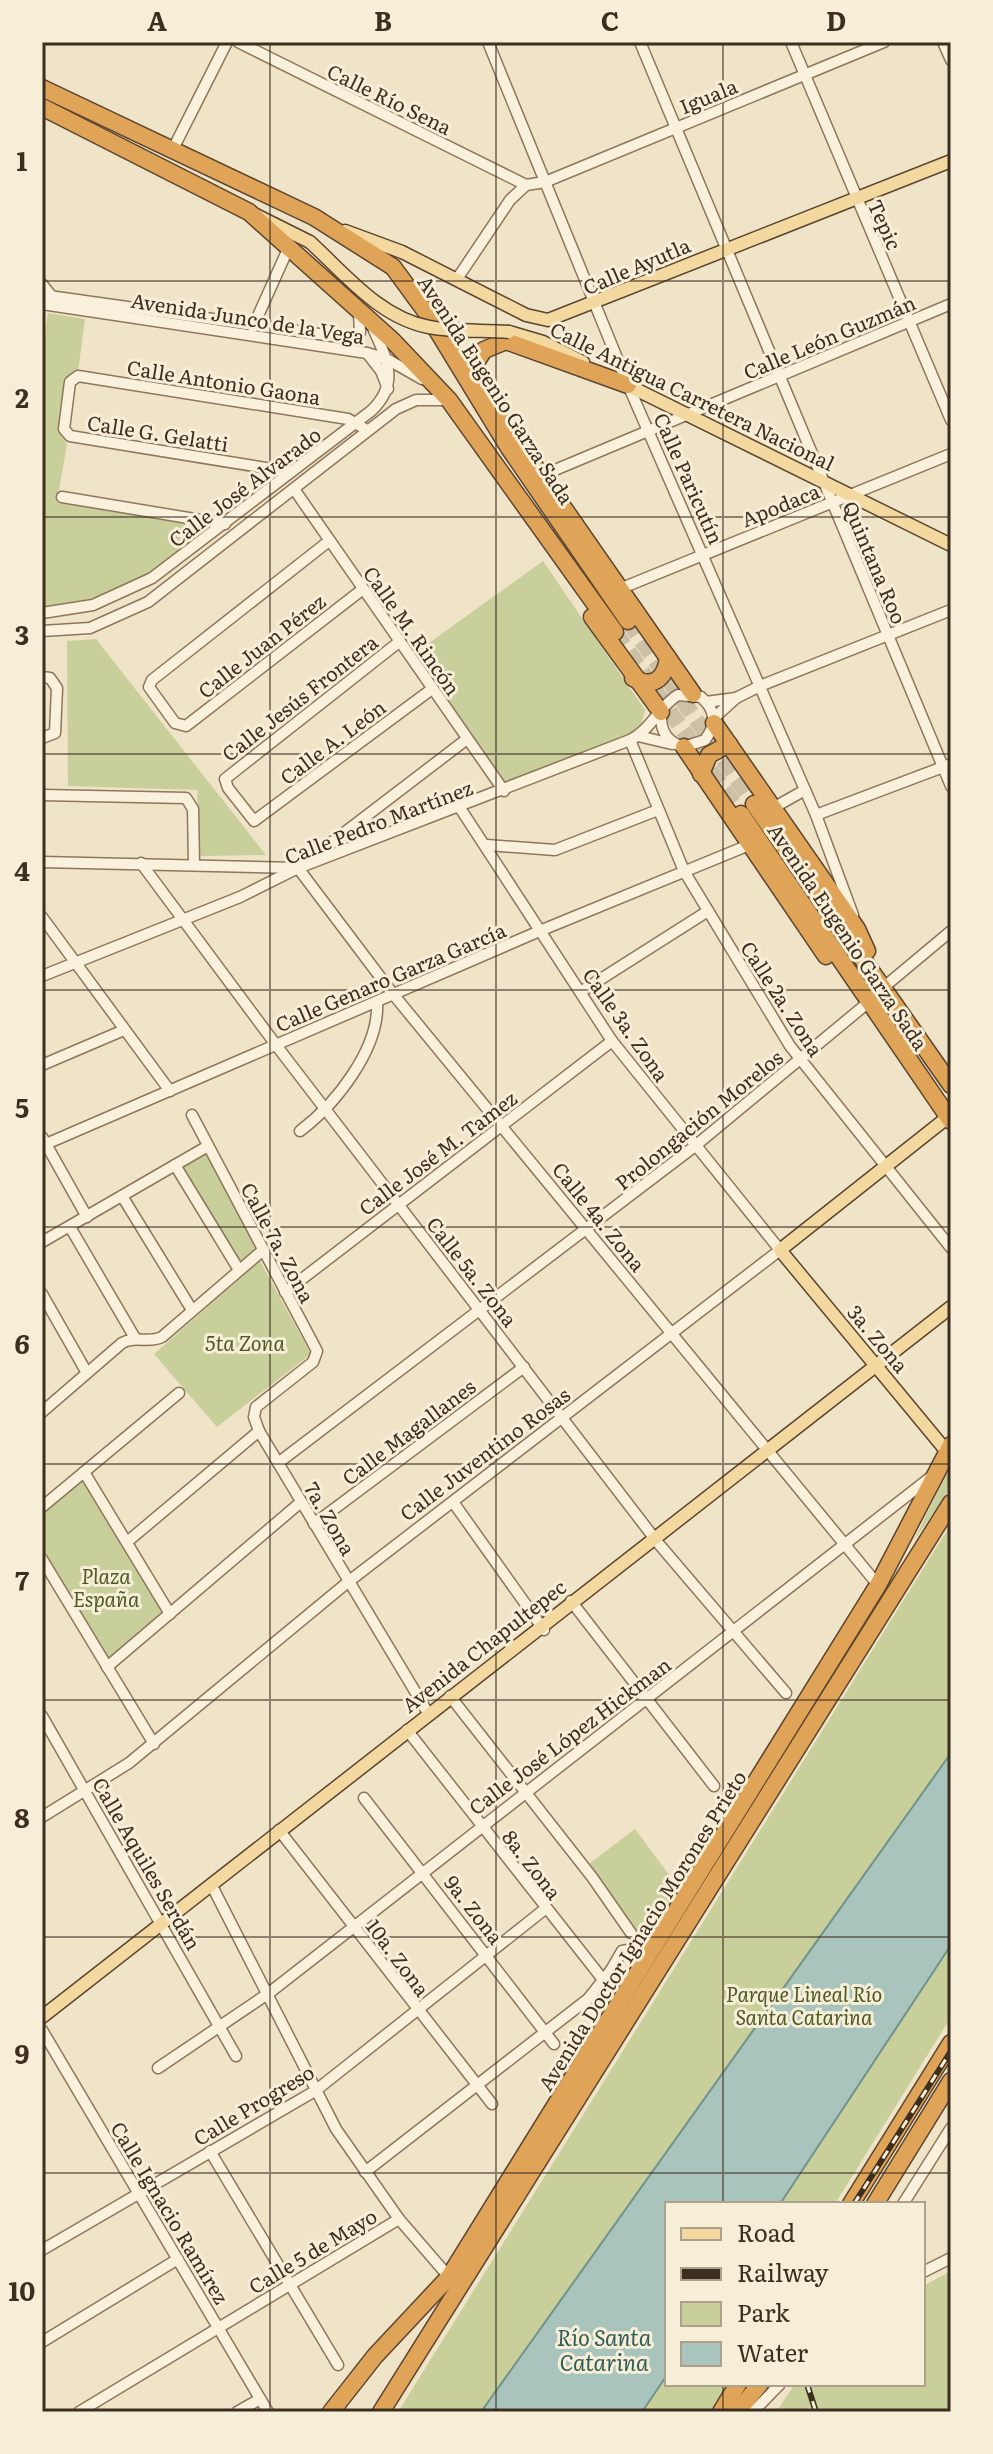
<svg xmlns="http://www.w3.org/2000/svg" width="993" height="2454" viewBox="0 0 993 2454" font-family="Literata,serif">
<rect width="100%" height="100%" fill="#f0e4c8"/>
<g fill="#c9cf9b">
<path d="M48,313L85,319L78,372L70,378L61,434L67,444L57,502L191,524L197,535C173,574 95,601 51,607H42V407C46,375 42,346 48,313Z"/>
<polygon points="543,561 645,710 640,731 502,783 415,653"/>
<polygon points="96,639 266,855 199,856 197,790 68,786 67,641"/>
<polygon points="208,1146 262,1251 239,1270 175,1165"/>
<polygon points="260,1261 311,1354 217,1427 154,1354"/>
<polygon points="951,1465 951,1487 913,1542"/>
<polygon points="84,1472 170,1614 107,1667 42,1559 42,1507"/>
<polygon points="951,1524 951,2017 835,2204 667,2204 667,2384 728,2384 712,2412 398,2412"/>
<polygon points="635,1829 685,1896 647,1958 585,1867"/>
<polygon points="951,2271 951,2412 776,2412 795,2384 923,2384 923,2286"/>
</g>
<polygon fill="#a9c4bc" stroke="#6f938a" stroke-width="2" points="951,1753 951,1945 780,2204 667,2204 667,2375 642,2412 481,2412"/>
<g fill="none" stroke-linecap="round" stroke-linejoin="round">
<g stroke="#ccc0a6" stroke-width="16" stroke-dasharray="16 8" stroke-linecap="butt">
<polyline points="628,621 754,804"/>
<polyline points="615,632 741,814"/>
</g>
<g stroke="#8d765c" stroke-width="13">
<g id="minor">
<polyline points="238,42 526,185"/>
<polyline points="488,42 628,385 816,815 853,915"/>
<polyline points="640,42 951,786"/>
<polyline points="791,42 951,420"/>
<polyline points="943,42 951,60"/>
<polyline points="172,151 227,42"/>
<polyline points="457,279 510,200 526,185 545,182 884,42"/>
<polyline points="42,284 53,298"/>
<polyline points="42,295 347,338 360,332 359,313"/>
<polyline points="42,304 367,353 387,359 422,379"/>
<polyline points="253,327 288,249"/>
<polyline points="367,353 381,371 388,389"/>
<polyline points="291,472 70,436 64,429 70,382 78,376 348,419 367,430"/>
<polyline points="543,475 951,304"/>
<polyline points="294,489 504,791"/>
<polyline points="62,497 225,524"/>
<polyline points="329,541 152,680 149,687 175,723 186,726 363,589"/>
<polyline points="622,588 951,454"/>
<path d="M42,613L93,605L152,578L371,411C400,384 387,359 373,328"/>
<polyline points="42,631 90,628 148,602 396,409 416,400 449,400"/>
<polyline points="399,642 225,779 228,788 254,821 432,689"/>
<polyline points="42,677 50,678 57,688 55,733 42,738"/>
<polyline points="706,702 736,698"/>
<polyline points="714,718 736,698 760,686 951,610"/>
<polyline points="638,736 672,744"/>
<polyline points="630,740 684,871 790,1046 951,1248"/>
<polyline points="42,795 186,798 193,809 194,864"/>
<polyline points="773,808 805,790"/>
<polyline points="816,815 951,764"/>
<polyline points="487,845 555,850 658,810"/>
<polyline points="42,862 296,868"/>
<polyline points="306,862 467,739"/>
<polyline points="141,863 276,1045 658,1543 786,1693"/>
<polyline points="298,868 393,994 878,1585"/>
<polyline points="42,917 170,1091"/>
<path d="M42,976L240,897L298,868L630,740C651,730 659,706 678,695L701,697C716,710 717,724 705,740L684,747C666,742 660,730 661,712"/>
<polyline points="884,987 951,931"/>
<polyline points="582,991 708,911"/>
<polyline points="42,1065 124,1030"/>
<polyline points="192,1115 317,1351 313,1362 256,1407 254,1417 259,1431 428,1713"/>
<path d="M300,1131C336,1104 380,1048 377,1002"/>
<polyline points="42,1137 87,1217"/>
<polyline points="46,1144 542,930 749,845"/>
<polyline points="175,1165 239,1270"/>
<polyline points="122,1196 192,1310"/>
<polyline points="70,1227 135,1338"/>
<polyline points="42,1242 208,1146"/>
<polyline points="285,1292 612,1041"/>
<polyline points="42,1294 87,1373"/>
<path d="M42,1412L122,1343C135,1335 148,1344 162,1337L262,1251"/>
<polyline points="278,1463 695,1146 870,1001"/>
<polyline points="84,1472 170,1614"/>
<polyline points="453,1502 544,1630"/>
<polyline points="42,1507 179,1393"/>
<polyline points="314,1524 524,1367"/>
<polyline points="127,1542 259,1431"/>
<polyline points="42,1559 154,1744"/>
<polyline points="571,1601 714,1786"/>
<polyline points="107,1667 301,1502"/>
<polyline points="450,1696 592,1877 631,1933"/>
<polyline points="42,1716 236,2056"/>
<polyline points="407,1730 608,1986"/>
<polyline points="364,1798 554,2044"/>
<polyline points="42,1817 129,1763 348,1582 780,1250 612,1041 460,808"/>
<polyline points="279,1830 492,2104"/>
<polyline points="211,1884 336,2129 399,2219 449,2277"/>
<polyline points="632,1982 611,1970 622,1951 628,1950 647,1958"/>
<polyline points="42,2030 268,2412"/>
<polyline points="158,2068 269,1993 931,1477"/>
<polyline points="210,2151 338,2365"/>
<polyline points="365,2172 588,1999 611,1970"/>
<polyline points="903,2204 951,2128"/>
<polyline points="42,2250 315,2091 545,1909"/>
<polyline points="923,2272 951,2258"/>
<polyline points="42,2342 178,2259"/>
<polyline points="79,2412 399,2219"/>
<polyline points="237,2412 260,2399"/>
<polyline points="753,2412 780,2384"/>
</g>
</g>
<g stroke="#5b4430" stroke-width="15">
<g id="major">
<polyline points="256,215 310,242"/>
<polyline points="345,231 402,252 526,315 548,320 951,161"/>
<polyline points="509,332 543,342 583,362"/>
<polyline points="621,382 951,545"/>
<polyline points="948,1453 780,1250 948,1117"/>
<polyline points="42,2017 951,1307"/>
</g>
</g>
<g stroke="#5b4430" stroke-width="19">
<g id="highway">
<polyline points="42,88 314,217 393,267 426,312 509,448 628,621"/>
<polyline points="42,107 249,212 392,340 449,400 615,632"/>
<polyline points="628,385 506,341 484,350 473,367 483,392 693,694"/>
<polyline points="592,617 661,712"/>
<path d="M633,678C653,689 665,679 668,658"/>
<polyline points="714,723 857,929 867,951"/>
<polyline points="684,747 826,956"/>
<polyline points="701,774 709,755 729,744"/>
<polyline points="754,804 951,1085"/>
<polyline points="741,814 951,1121"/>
<polyline points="851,2204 951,2043"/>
<polyline points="875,2204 951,2081"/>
<polyline points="331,2412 375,2356 449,2277 878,1585 951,1445"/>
<polyline points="381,2412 951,1503"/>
<polyline points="721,2412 738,2384"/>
<polyline points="737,2412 760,2384"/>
</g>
</g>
<use href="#minor" stroke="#faf1dc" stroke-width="10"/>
<use href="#major" stroke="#f3d9a0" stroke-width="12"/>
<use href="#highway" stroke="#e0a458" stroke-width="16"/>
<g stroke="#3d2e20" stroke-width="6">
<g id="rail">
<polyline points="854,2204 951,2051"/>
<polyline points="807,2384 816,2412"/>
</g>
</g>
<use href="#rail" stroke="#f7eed8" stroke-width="3" stroke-dasharray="9" stroke-linecap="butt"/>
<g stroke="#5b4430" stroke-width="15" stroke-linecap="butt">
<path id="major-bridge" d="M310,242C345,274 380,318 429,327C455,332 483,330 509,332"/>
</g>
<use href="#major-bridge" stroke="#f3d9a0" stroke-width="12"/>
</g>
<path fill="none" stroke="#3d2e20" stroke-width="2" stroke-opacity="0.55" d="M270,42V2412M496,42V2412M723,42V2204M42,281H951M42,517H951M42,754H951M42,990H951M42,1227H951M42,1464H951M42,1700H951M42,1937H951M42,2173H951M723,2384V2412"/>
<g text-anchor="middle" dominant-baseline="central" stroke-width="6" stroke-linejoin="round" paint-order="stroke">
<g font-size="20" fill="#3d2e20" stroke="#f7eed8">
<text transform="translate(708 95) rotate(-22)">Iguala</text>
<text transform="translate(390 98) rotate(26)">Calle Río Sena</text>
<text transform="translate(886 224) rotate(66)">Tepic</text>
<text transform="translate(636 265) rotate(-23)">Calle Ayutla</text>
<text transform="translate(248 317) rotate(9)">Avenida Junco de la Vega</text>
<text transform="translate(829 336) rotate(-23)">Calle León Guzmán</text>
<text transform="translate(224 381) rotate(9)">Calle Antonio Gaona</text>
<text transform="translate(497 389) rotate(57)">Avenida Eugenio Garza Sada</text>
<text transform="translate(693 395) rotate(26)">Calle Antigua Carretera Nacional</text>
<text transform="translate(158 432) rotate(9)">Calle G. Gelatti</text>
<text transform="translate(690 478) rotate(66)">Calle Paricutín</text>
<text transform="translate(244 486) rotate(-37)">Calle José Alvarado</text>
<text transform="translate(780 504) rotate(-22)">Apodaca</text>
<text transform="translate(876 562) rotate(67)">Quintana Roo</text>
<text transform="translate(413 630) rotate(55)">Calle M. Rincón</text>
<text transform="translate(261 645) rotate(-38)">Calle Juan Pérez</text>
<text transform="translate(299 697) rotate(-38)">Calle Jesús Frontera</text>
<text transform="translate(332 741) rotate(-37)">Calle A. León</text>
<text transform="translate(378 821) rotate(-21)">Calle Pedro Martínez</text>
<text transform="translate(849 936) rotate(56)">Avenida Eugenio Garza Sada</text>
<text transform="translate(390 976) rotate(-23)">Calle Genaro Garza García</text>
<text transform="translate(783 998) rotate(57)">Calle 2a. Zona</text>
<text transform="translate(627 1024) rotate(55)">Calle 3a. Zona</text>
<text transform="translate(698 1119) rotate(-39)">Prolongación Morelos</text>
<text transform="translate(437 1152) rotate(-37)">Calle José M. Tamez</text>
<text transform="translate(600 1216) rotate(51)">Calle 4a. Zona</text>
<text transform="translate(279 1242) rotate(62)">Calle 7a. Zona</text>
<text transform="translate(473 1271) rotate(52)">Calle 5a. Zona</text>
<text transform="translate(879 1338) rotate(50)">3a. Zona</text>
<text transform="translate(408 1431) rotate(-37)">Calle Magallanes</text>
<text transform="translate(484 1453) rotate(-37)">Calle Juventino Rosas</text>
<text transform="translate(331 1518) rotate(60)">7a. Zona</text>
<text transform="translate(483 1645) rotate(-38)">Avenida Chapultepec</text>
<text transform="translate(569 1735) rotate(-37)">Calle José López Hickman</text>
<text transform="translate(148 1863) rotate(60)">Calle Aquiles Serdán</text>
<text transform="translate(533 1864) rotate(52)">8a. Zona</text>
<text transform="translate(475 1909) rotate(52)">9a. Zona</text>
<text transform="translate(641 1930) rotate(-58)">Avenida Doctor Ignacio Morones Prieto</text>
<text transform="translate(399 1957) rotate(53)">10a. Zona</text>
<text transform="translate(253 2104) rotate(-31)">Calle Progreso</text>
<text transform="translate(171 2212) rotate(59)">Calle Ignacio Ramírez</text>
<text transform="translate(312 2250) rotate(-31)">Calle 5 de Mayo</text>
</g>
<g font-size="20" font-style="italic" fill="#4d5a26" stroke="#f7eed8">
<text x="245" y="1342">5ta Zona</text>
<text x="106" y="1575">Plaza<tspan x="106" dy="23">España</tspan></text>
<text x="804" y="1993">Parque Lineal Río<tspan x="804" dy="23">Santa Catarina</tspan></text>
</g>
<g font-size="22" font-style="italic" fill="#2f5d5a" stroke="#f7eed8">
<text x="604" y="2336">Río Santa<tspan x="604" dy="25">Catarina</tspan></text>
</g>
</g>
<rect width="993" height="2454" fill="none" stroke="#f7eed8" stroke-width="88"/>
<rect x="665" y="2202" width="260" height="184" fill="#f7eed8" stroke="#ada18e" stroke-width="2"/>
<rect x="681" y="2228" width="40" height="12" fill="#f3d9a0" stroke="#ada18e" stroke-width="2"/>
<text x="737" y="2242" font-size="24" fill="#3d2e20">Road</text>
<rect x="681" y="2268" width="40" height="12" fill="#3d2e20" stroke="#ada18e" stroke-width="2"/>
<text x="737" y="2282" font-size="24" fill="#3d2e20">Railway</text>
<rect x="681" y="2302" width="40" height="24" fill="#c9cf9b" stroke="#ada18e" stroke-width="2"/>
<text x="737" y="2322" font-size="24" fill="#3d2e20">Park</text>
<rect x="681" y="2342" width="40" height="24" fill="#a9c4bc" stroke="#ada18e" stroke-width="2"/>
<text x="737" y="2362" font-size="24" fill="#3d2e20">Water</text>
<rect x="44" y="44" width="905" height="2366" fill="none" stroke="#3d2e20" stroke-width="3"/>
<g font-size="26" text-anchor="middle" font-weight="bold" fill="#3d2e20">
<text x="157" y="31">A</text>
<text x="383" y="31">B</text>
<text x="610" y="31">C</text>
<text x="836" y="31">D</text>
<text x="22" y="171">1</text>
<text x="22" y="408">2</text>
<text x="22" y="645">3</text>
<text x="22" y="881">4</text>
<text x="22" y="1118">5</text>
<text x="22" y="1354">6</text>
<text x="22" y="1591">7</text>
<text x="22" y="1828">8</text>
<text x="22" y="2064">9</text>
<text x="22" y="2301">10</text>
</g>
</svg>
